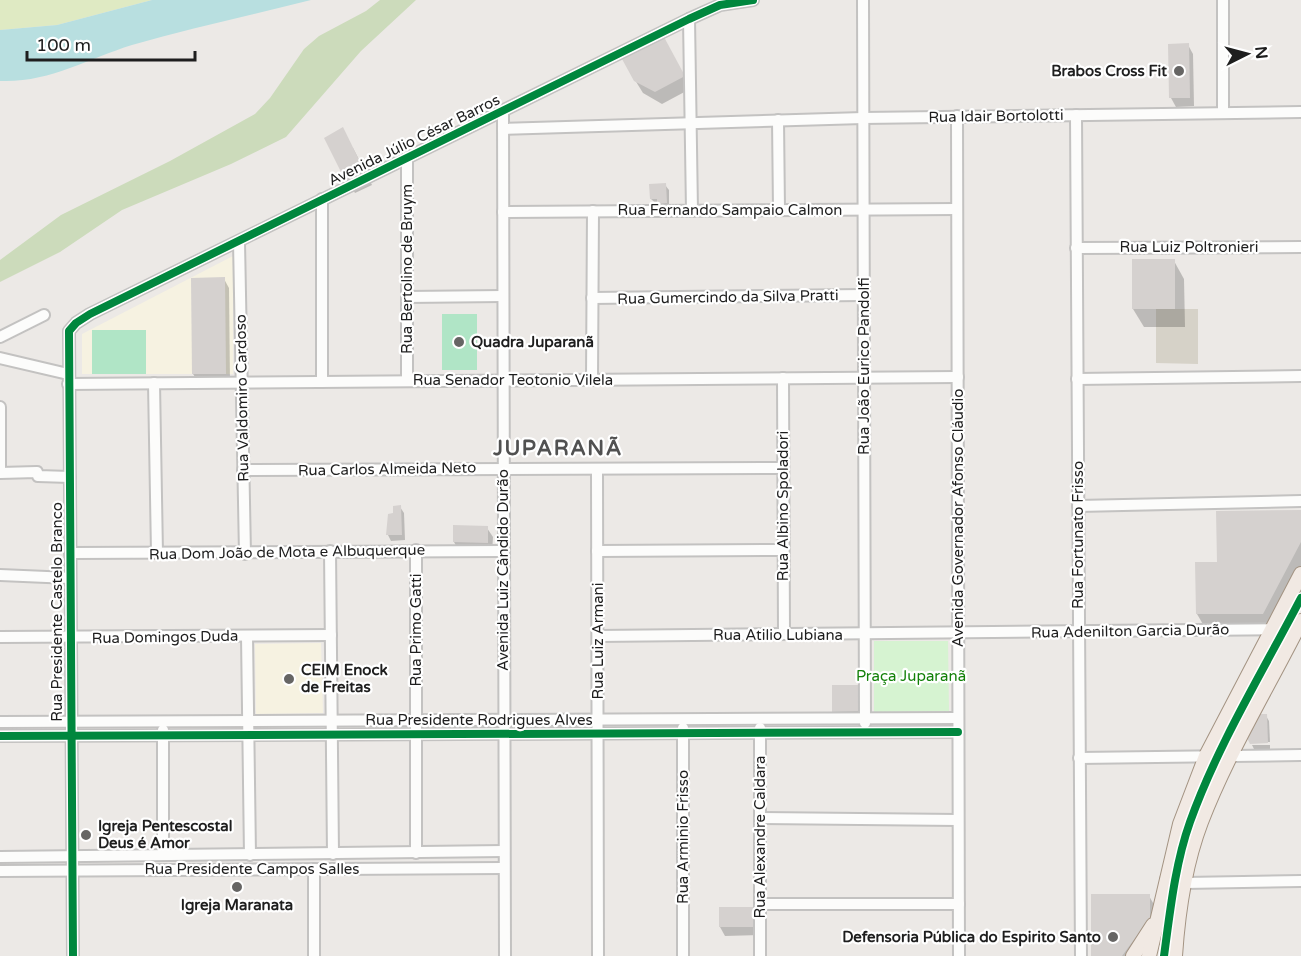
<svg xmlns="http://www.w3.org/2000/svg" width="1301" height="956" viewBox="0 0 1301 956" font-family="'Varela Round',sans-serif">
<rect width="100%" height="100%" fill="#ece9e6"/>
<g fill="#f6f2e1">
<polygon points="233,256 233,374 82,374 82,334"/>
<polygon points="321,643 323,713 256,714 255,644"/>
</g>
<polygon fill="#d6d2c8" points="1156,309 1198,309 1198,364 1156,363"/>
<polygon fill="#dfeac3" points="0,0 152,0 57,25 0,30"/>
<polygon fill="#ccdbbb" points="380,0 416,0 361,51 286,137 231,164 122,210 60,252 0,282 0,260 61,215 170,161 255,114 270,98 304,49 319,36 366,11"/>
<polygon fill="#d6f3d1" points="874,641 948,641 949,711 874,712"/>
<g fill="#b0e5c6">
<rect x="442" y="314" width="35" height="56"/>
<rect x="92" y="330" width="54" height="44"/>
</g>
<path fill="#b8dfe0" d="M152,0H311C252,15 191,28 132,45C87,59 49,83 0,81V30L57,25Z"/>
<g fill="#0003">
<polygon points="1188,45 1193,54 1194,106 1176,107 1171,98"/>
<polygon points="670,51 690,89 662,104 643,93 635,80"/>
<polygon points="353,148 372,185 355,193 344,175"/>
<polygon points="665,185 669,190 669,209 662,209 651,199"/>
<polygon points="1174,261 1184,279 1185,327 1144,327 1133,309"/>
<polygon points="224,279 229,288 230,383 199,383 193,374"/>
<polygon points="400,507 404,513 405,540 391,541 388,535"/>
<polygon points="1301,512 1301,569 1270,626 1204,626 1197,614 1218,564"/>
<polygon points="487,528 493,537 492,552 459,551 454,542"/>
<polygon points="858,686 863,695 863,720 839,720 833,711"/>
<polygon points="1266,716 1269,721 1270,742 1251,742"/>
<polygon points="1252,745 1270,745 1270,749 1254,749"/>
<polygon points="1149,896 1156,908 1138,956 1092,956"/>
<polygon points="755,908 760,935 725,936 720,927"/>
</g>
<g fill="#d5d1cf">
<polygon points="664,37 685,76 655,92 634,81 622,59"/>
<polygon points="1189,43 1190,98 1169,98 1168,44"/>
<polygon points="343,127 362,166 343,176 324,138"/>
<polygon points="666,183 667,203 657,204 657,199 650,199 649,184"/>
<rect x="1132" y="259" width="43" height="50"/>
<polygon points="225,277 226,374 192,374 191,278"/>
<polygon points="401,505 402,535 386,535 388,514 393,513 393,506"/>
<polygon points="1301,510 1301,542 1263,614 1196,614 1195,562 1217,562 1216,511"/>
<polygon points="453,525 488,526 488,543 453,542"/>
<polygon points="832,685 858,685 859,711 832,712"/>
<polygon points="1260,714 1267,714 1268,743 1250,744 1247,738"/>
<polygon points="1091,894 1150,894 1150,918 1122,956 1091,956"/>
<rect x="719" y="907" width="37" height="20"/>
</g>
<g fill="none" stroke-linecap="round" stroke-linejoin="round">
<g stroke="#c3c2c1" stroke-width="14">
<g id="minor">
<polyline points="863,0 865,723"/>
<polyline points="1223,0 1223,113"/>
<polyline points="689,19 692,211"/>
<polyline points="503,112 505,956"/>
<polyline points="1076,115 1081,956"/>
<polyline points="957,116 959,956"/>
<polyline points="778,120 779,210"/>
<polyline points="503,129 863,118 1301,112"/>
<polyline points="407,157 407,381"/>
<polyline points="322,199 322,382"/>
<polyline points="503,212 957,209"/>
<polyline points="239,242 245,554"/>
<polyline points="1076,248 1301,247"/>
<polyline points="407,297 503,296"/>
<polyline points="592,298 863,295"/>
<polyline points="0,337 44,315"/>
<polyline points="0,358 68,374"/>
<polyline points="783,378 784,634"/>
<polyline points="1077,379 1301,376"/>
<polyline points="592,380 593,211"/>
<polyline points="154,383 157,553"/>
<polyline points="68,384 958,377"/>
<polyline points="0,407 0,473 37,472 38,476 70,477"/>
<polyline points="597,469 598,956"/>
<polyline points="243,470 783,468"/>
<polyline points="1078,506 1301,501"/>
<polyline points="416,550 416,853"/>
<polyline points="330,551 333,854"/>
<polyline points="597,551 783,550"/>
<polyline points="70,553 503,551"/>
<polyline points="0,575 70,578"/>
<polyline points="247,636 250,855"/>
<polyline points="598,636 1301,629"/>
<polyline points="0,637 331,635"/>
<polyline points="0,722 958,718"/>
<polyline points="683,728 683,956"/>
<polyline points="760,728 760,956"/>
<polyline points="163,730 163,855"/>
<polyline points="0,736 958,732"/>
<polyline points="1079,758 1301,755"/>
<polyline points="760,818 958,820"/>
<polyline points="0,857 504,851"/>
<polyline points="314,869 314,956"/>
<polyline points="0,871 504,868"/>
<polyline points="1166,879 1185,883 1301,881"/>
<polyline points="761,904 959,904"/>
<polyline points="73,956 69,331 76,323 90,314 689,19 720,5 753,0"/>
</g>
</g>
<g stroke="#a39382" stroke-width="16">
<g id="major">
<polyline points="1133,956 1153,925"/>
<polyline points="1149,956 1180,824 1206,756 1301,574"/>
<path d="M1175,956C1178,911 1185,864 1201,822C1228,752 1268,687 1301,621"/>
</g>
</g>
<use href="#minor" stroke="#fcfcfb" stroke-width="10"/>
<use href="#major" stroke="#f1e9e3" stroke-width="14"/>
<g stroke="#fff" stroke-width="11">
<g id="cycleway">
<polyline points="0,736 958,732"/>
<polyline points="73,956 69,331 76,323 90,314 689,19 720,5 753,0"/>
<path d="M1164,956C1170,912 1175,864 1190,822C1218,744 1263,671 1301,598"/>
</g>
</g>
<use href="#cycleway" stroke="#00873e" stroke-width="8"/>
</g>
<g fill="#666564" stroke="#fff" stroke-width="2">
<circle cx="1179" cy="71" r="6"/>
<circle cx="459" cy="342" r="6"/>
<circle cx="289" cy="679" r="6"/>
<circle cx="86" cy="835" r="6"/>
<circle cx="237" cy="887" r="6"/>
<circle cx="1113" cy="937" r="6"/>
</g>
<g text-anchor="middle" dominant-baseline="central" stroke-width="4.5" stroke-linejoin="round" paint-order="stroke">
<g font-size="15" font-weight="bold" fill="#1e1e1e" stroke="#fff" text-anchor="start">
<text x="1167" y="71" text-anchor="end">Brabos Cross Fit</text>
<text x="471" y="342">Quadra Juparanã</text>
<text x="301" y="670">CEIM Enock<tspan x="301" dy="17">de Freitas</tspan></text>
<text x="98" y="826">Igreja Pentescostal<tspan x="98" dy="17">Deus é Amor</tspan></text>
<text x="237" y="905" text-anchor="middle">Igreja Maranata</text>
<text x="1101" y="937" text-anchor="end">Defensoria Pública do Espirito Santo</text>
</g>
<g font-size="15" fill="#1e1e1e" stroke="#fff">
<text transform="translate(996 116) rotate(-1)">Rua Idair Bortolotti</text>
<text transform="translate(414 140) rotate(-26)">Avenida Júlio César Barros</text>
<text x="730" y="210">Rua Fernando Sampaio Calmon</text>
<text x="1189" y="247">Rua Luiz Poltronieri</text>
<text transform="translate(407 269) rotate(-90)">Rua Bertolino de Bruym</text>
<text transform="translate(728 297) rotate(-1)">Rua Gumercindo da Silva Pratti</text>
<text transform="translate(864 366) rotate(-90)">Rua João Eurico Pandolfi</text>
<text x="513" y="380">Rua Senador Teotonio Vilela</text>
<text transform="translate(242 398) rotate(-91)">Rua Valdomiro Cardoso</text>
<text transform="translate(387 469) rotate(-1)">Rua Carlos Almeida Neto</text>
<text transform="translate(783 506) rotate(-90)">Rua Albino Spoladori</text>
<text transform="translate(958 518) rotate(-90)">Avenida Governador Afonso Cláudio</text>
<text transform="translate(1078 535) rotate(-90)">Rua Fortunato Frisso</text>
<text transform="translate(287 552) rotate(-1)">Rua Dom João de Mota e Albuquerque</text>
<text transform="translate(503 570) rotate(-90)">Avenida Luiz Cândido Durão</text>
<text transform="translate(57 612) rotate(-90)">Rua Presidente Castelo Branco</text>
<text transform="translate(416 630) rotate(-90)">Rua Primo Gatti</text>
<text transform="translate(1130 631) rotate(-1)">Rua Adenilton Garcia Durão</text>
<text x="778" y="635">Rua Atilio Lubiana</text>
<text transform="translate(165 637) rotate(-1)">Rua Domingos Duda</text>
<text transform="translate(598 641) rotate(-90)">Rua Luiz Armani</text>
<text x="479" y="720">Rua Presidente Rodrigues Alves</text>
<text transform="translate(683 837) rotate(-90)">Rua Arminio Frisso</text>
<text transform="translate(760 837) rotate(-90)">Rua Alexandre Caldara</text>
<text x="252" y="869">Rua Presidente Campos Salles</text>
</g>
<g font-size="15" fill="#128008" stroke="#fff">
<text x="911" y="676">Praça Juparanã</text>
</g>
<g font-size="21" font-weight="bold" letter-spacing="1.5" fill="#515151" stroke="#fff">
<text x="558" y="448">JUPARANÃ</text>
</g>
</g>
<g transform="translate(1247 54) rotate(84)" stroke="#ffffff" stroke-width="4.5" paint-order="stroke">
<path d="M0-4.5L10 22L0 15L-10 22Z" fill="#1e1e1e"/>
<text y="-9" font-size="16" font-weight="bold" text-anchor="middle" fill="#1e1e1e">N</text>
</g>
<path d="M27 51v9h168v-9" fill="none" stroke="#1e1e1e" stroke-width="3"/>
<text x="36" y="51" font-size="18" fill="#1e1e1e" stroke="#ffffff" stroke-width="4.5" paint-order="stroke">100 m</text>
</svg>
